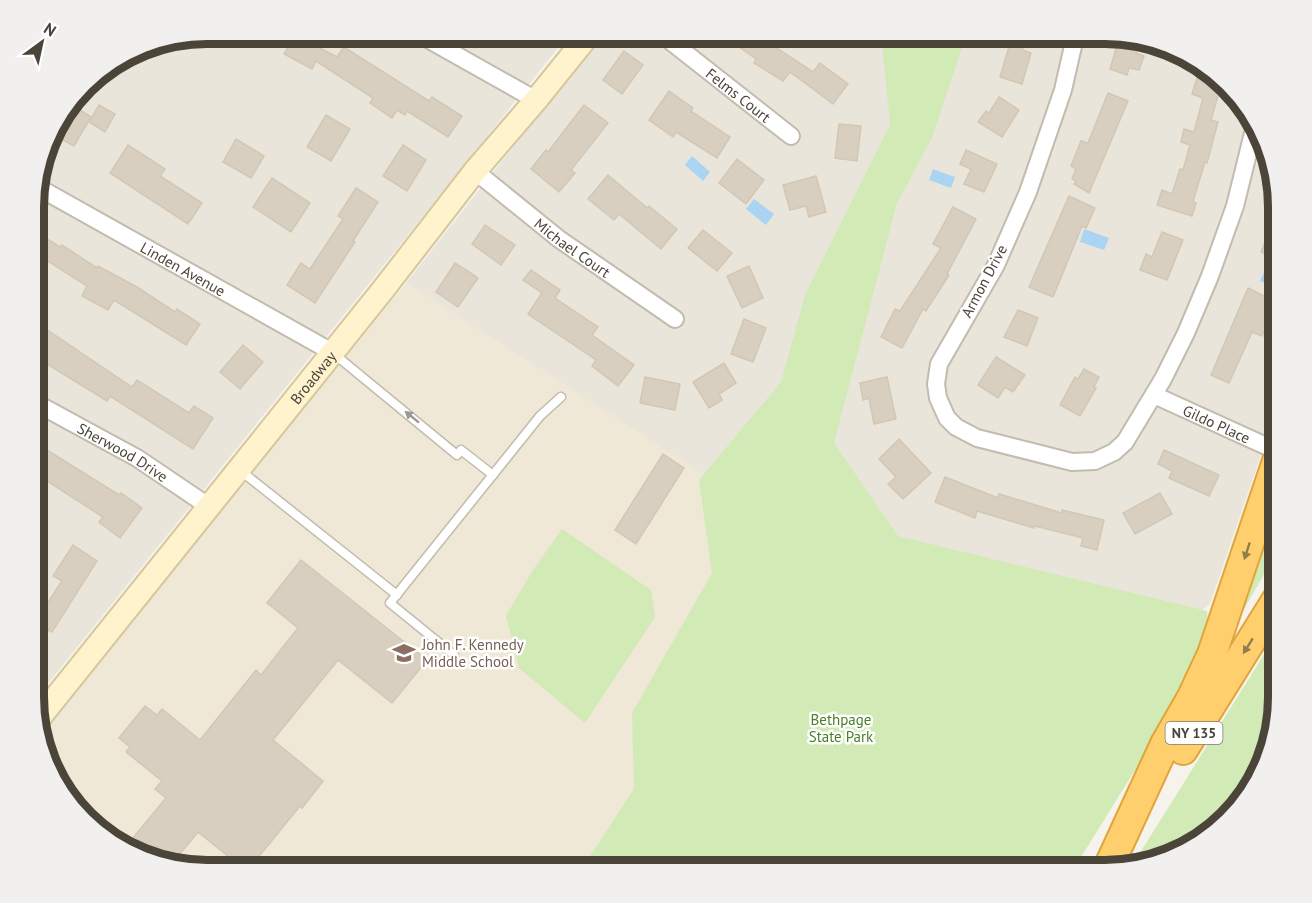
<svg xmlns="http://www.w3.org/2000/svg" width="1312" height="903" viewBox="0 0 1312 903" font-family="'PT Sans',sans-serif">
<rect width="100%" height="100%" fill="#f6f3ec"/>
<g fill="#eae5da">
<polygon points="207,33 570,33 34,701 34,184 51,130 92,76 141,46"/>
<polygon points="602,33 1116,33 1211,69 1256,120 1279,196 1279,402 1210,604 1190,618 738,497 406,283"/>
</g>
<polygon fill="#efe8d6" points="406,283 739,497 655,870 196,870 101,834 56,783 40,734"/>
<g fill="#d2eab5">
<polygon points="881,33 967,33 932,138 897,203 834,443 898,536 1207,611 1208,626 1198,659 1158,733 1073,870 581,870 634,789 632,713 712,573 699,480 781,382 805,295 890,125"/>
<polygon points="1279,483 1279,548 1230,634"/>
<polygon points="562,529 651,590 655,617 585,723 519,668 506,616 533,570"/>
<polygon points="1279,638 1279,707 1243,802 1182,852 1133,864 1265,653 1275,645"/>
</g>
<g fill="#a9d4f2">
<polygon points="692,156 710,172 703,181 685,165"/>
<polygon points="933,169 955,177 951,188 929,180"/>
<polygon points="754,199 774,214 766,225 746,209"/>
<polygon points="1084,229 1109,238 1104,250 1080,242"/>
<polygon points="1265,270 1279,276 1279,289 1260,281"/>
</g>
<g fill="#d8cfc1" stroke="#d3c7b4" stroke-width="1.5">
<polygon points="719,33 754,33 813,72 820,63 848,84 833,104 790,72 783,81 754,63 756,59"/>
<polygon points="1013,33 1029,33 1022,50 1031,53 1022,84 1000,77"/>
<polygon points="295,35 337,57 344,47 429,101 432,97 462,116 448,137 407,111 405,115 397,110 392,118 370,103 373,98 316,61 312,69 284,54"/>
<polygon points="1120,35 1140,42 1136,53 1144,56 1139,70 1129,68 1127,75 1110,69"/>
<polygon points="624,51 643,65 622,94 603,80"/>
<polygon points="1201,65 1211,69 1222,82 1211,120 1218,122 1207,163 1205,162 1193,201 1196,203 1192,216 1157,205 1162,190 1172,194 1180,169 1183,170 1190,145 1181,142 1184,129 1194,132 1203,98 1192,94"/>
<polygon points="669,91 693,108 691,111 730,137 717,158 676,132 673,137 649,120"/>
<polygon points="1108,93 1128,101 1089,193 1074,184 1076,181 1072,179 1076,169 1071,166 1081,141 1088,143"/>
<polygon points="999,97 1019,110 1002,137 978,122 986,111 989,113"/>
<polygon points="71,104 91,117 74,146 52,134 56,128 53,127"/>
<polygon points="99,105 115,114 105,132 89,122"/>
<polygon points="584,105 608,123 571,170 575,173 559,192 531,169 546,150 548,152"/>
<polygon points="326,115 350,129 331,161 307,147"/>
<polygon points="839,124 861,126 857,161 835,158"/>
<polygon points="236,139 264,156 251,178 223,162"/>
<polygon points="128,145 165,169 160,176 202,203 188,224 110,173"/>
<polygon points="403,145 426,160 407,191 383,176"/>
<polygon points="966,150 997,164 984,192 964,184 971,169 960,164"/>
<polygon points="737,159 764,180 746,204 719,183"/>
<polygon points="608,175 647,208 649,206 677,229 661,249 619,214 614,220 588,199"/>
<polygon points="816,176 826,212 809,217 806,206 790,210 783,185"/>
<polygon points="272,178 310,203 291,232 253,207"/>
<polygon points="356,188 378,202 353,241 355,242 315,303 287,285 301,263 310,269 343,219 338,216"/>
<polygon points="1069,196 1095,208 1086,228 1082,226 1053,297 1029,287"/>
<polygon points="953,207 976,219 947,274 949,275 926,311 923,309 902,348 881,337 895,309 900,311 941,248 933,244"/>
<polygon points="1278,209 1279,209 1279,260 1261,252"/>
<polygon points="485,225 515,245 501,265 472,244"/>
<polygon points="703,230 732,253 717,271 688,248"/>
<polygon points="34,231 60,247 62,245 97,268 98,266 137,287 175,312 177,309 200,324 186,345 114,300 108,310 82,296 87,286 43,258 34,271"/>
<polygon points="1162,232 1183,240 1167,280 1140,270 1146,254 1152,257"/>
<polygon points="455,263 478,278 458,307 436,292"/>
<polygon points="749,266 763,298 742,308 727,276"/>
<polygon points="531,270 560,290 555,298 598,327 592,335 634,365 618,386 592,366 596,360 528,314 542,293 523,280"/>
<polygon points="1248,288 1278,303 1262,336 1252,332 1229,383 1211,375"/>
<polygon points="1018,310 1038,318 1027,346 1004,337"/>
<polygon points="744,319 766,328 753,362 731,354"/>
<polygon points="46,329 132,387 137,380 189,413 194,406 213,418 193,449 110,396 107,401 34,356 34,346"/>
<polygon points="243,345 263,362 240,389 220,372"/>
<polygon points="996,357 1025,375 1013,392 1005,387 998,398 978,385"/>
<polygon points="724,363 736,383 719,394 722,400 709,408 693,382"/>
<polygon points="1084,369 1099,377 1094,387 1096,388 1080,416 1060,405 1075,377 1078,379"/>
<polygon points="645,377 680,384 675,410 640,403"/>
<polygon points="887,377 896,419 874,424 869,398 863,400 860,383"/>
<polygon points="899,439 931,473 903,499 888,484 896,477 879,459"/>
<polygon points="34,442 119,495 121,493 142,508 120,538 99,522 103,517 44,479 34,495"/>
<polygon points="1164,450 1219,475 1209,496 1169,478 1172,471 1158,464"/>
<polygon points="663,454 684,468 636,544 615,530"/>
<polygon points="945,477 998,498 999,494 1062,513 1062,510 1104,520 1097,550 1081,546 1083,538 1035,526 1034,528 977,511 975,518 935,502"/>
<polygon points="1160,493 1172,514 1135,534 1123,513"/>
<polygon points="73,545 97,561 52,632 49,630 34,651 34,624 62,581 53,576"/>
<polygon points="301,560 427,660 392,703 338,660 273,740 323,781 302,808 300,806 248,870 245,870 198,832 174,861 128,844 166,798 155,789 162,781 126,752 130,747 119,738 145,706 157,715 162,709 200,740 256,670 261,675 298,628 267,603"/>
</g>
<g fill="none" stroke-linecap="round" stroke-linejoin="round">
<g stroke="#c2bbae" stroke-width="11">
<g id="lane">
<polyline points="333,353 457,455 461,450 493,475"/>
<polyline points="241,471 397,595"/>
<polyline points="454,655 390,603 540,416 561,397"/>
</g>
</g>
<g stroke="#c2bbae" stroke-width="20">
<g id="street">
<polyline points="417,33 536,100"/>
<path id="s1" d="M660,33L791,136"/>
<polyline points="1076,33 1063,90 1028,192 996,265 939,364 936,384 938,398 947,418 956,427 977,438 1072,462 1095,461 1114,452 1125,442 1163,379 1186,333 1210,276 1235,206 1256,121"/>
<path id="s2" d="M475,171L559,239L675,319"/>
<path id="s3" d="M34,185L332,352"/>
<path id="s4" d="M1154,395L1279,452"/>
<path id="s5" d="M34,402L137,458L208,506"/>
</g>
</g>
<g stroke="#d6c79b" stroke-width="26">
<g id="secondary">
<path id="s6" d="M36,722L382,291L475,171L536,100L590,33"/>
</g>
</g>
<g stroke="#e0a43c" stroke-width="32">
<g id="highway">
<polyline points="1183,750 1279,596"/>
<polyline points="1107,870 1165,744 1192,697 1212,654 1279,455"/>
</g>
</g>
<use href="#lane" stroke="#fff" stroke-width="8"/>
<use href="#street" stroke="#fff" stroke-width="16"/>
<use href="#secondary" stroke="#fff3cd" stroke-width="22"/>
<use href="#highway" stroke="#ffcf6e" stroke-width="28"/>
</g>
<defs><path id="oneway-solid" d="M-6-.8H1V-3.2L6.5 0L1 3.2V.8H-6Z" transform="scale(1.5)"/></defs>
<use fill="#9c9892" href="#oneway-solid" transform="translate(412 417) rotate(-141)"/>
<g fill="#937c4e">
<use href="#oneway-solid" transform="translate(1247 551) rotate(108)"/>
<use href="#oneway-solid" transform="translate(1248 646) rotate(122)"/>
</g>
<defs>
<g id="school-bare" transform="scale(1.8)"><path d="M0-5L7-2L0 1L-7-2ZM-4 1L0 2.5L4 1V4Q0 6-4 4Z" fill="#8d6e63" stroke="#fff" stroke-width="2.5" paint-order="stroke"/></g>
</defs>
<g fill-rule="evenodd">
<use href="#school-bare" x="404" y="653"/>
</g>
<g text-anchor="middle" dominant-baseline="central" stroke-width="5" stroke-linejoin="round" paint-order="stroke">
<rect fill="#fff" stroke="#817c74" stroke-width="1.5" x="1165.5" y="722" width="57" height="22" rx="4.5"/>
<g font-size="14" font-weight="bold" fill="#4b4439">
<text x="1194" y="733">NY 135</text>
</g>
<g font-size="15" fill="#4b4439" stroke="#fff">
<text stroke="none"><textPath href="#s1" startOffset="100">Felms Court</textPath></text>
<text stroke="none"><textPath href="#s2" startOffset="124">Michael Court</textPath></text>
<text stroke="none"><textPath href="#s3" startOffset="171">Linden Avenue</textPath></text>
<text transform="translate(984 281) rotate(-62)">Armon Drive</text>
<text stroke="none"><textPath href="#s6" startOffset="442">Broadway</textPath></text>
<text stroke="none"><textPath href="#s4" startOffset="69">Gildo Place</textPath></text>
<text stroke="none"><textPath href="#s5" startOffset="102">Sherwood Drive</textPath></text>
</g>
<g font-size="15" fill="#785e54" stroke="#fff" text-anchor="start">
<text x="422" y="644">John F. Kennedy<tspan x="422" dy="17">Middle School</tspan></text>
</g>
<g font-size="15" fill="#4a7f2a" stroke="#fff">
<text x="841" y="719">Bethpage<tspan x="841" dy="17">State Park</tspan></text>
</g>
</g>
<path d="M0 0H1312V903H0ZM207 44H1105A163 163 0 0 1 1268 207V697A163 163 0 0 1 1105 860H207A163 163 0 0 1 44 697V207A163 163 0 0 1 207 44Z" fill="#f1f0ef" fill-rule="evenodd"/>
<path fill="none" stroke="#4b4439" stroke-width="8" d="M207 44H1105A163 163 0 0 1 1268 207V697A163 163 0 0 1 1105 860H207A163 163 0 0 1 44 697V207A163 163 0 0 1 207 44Z"/>
<g transform="translate(42 42) rotate(33)" stroke="#ffffff" stroke-width="4.5" paint-order="stroke">
<path d="M0-4.5L10 22L0 15L-10 22Z" fill="#4b4439"/>
<text y="-9" font-size="16" font-weight="bold" text-anchor="middle" fill="#4b4439">N</text>
</g>
</svg>
